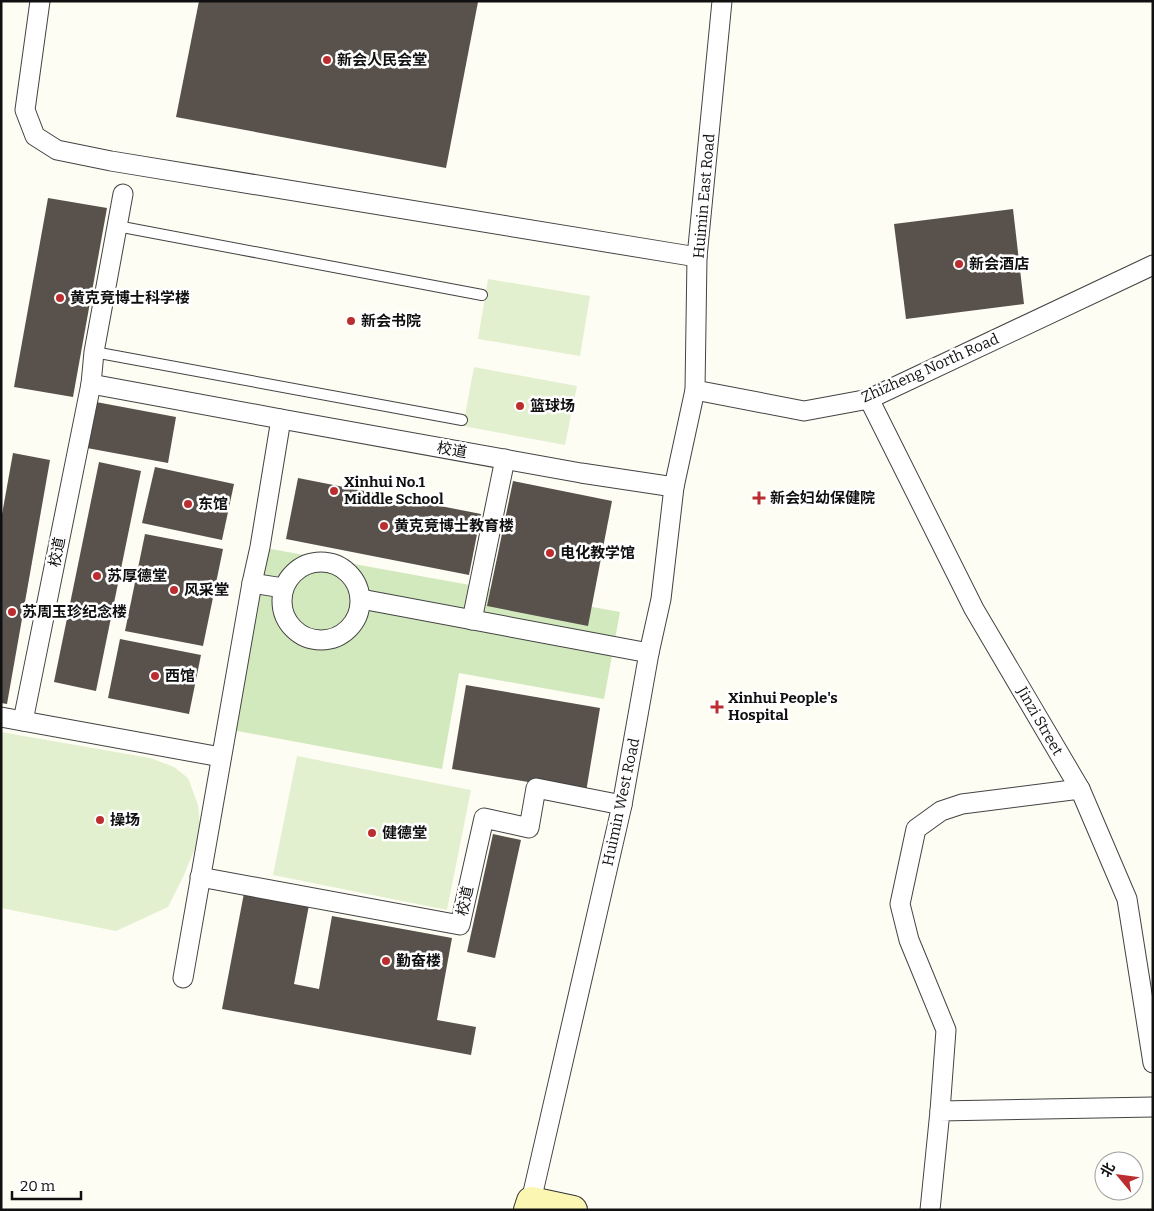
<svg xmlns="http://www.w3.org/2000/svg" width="1154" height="1211" viewBox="0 0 1154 1211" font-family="Bitter,'Noto Sans SC',serif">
<rect width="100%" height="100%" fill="#fefdf3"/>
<polygon fill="#d2e8bd" points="260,547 620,612 604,699 459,673 442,769 227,729"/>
<g fill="#e3f0cf">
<polygon points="488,279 590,296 580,356 478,339"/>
<polygon points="474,367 577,386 565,445 463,426"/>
<polygon points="1,732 150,758 174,767 188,778 198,805 201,834 183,877 168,907 116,931 1,908"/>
<polygon points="297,756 471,790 447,910 273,875"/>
</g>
<g fill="#58514c">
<polygon points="199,1 478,2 446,168 176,117"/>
<polygon points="48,198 107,208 73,397 14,387"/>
<polygon points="1013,209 1024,304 906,319 894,224"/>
<polygon points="96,402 176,417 168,463 87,448"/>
<polygon points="13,453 50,460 7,704 1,703 1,520"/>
<polygon points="99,462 141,471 96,691 54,682"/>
<polygon points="155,467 234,484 222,540 142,523"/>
<polygon points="298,478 481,514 469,575 286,539"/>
<polygon points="513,481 612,501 588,626 487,606"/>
<polygon points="145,534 223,549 203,646 125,631"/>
<polygon points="120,639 201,655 189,714 108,698"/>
<polygon points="466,685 600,708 586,792 452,769"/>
<polygon points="493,834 521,840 495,958 467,952"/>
<polygon points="244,893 309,905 294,984 319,989 332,916 452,938 437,1020 476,1027 471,1055 222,1009"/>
</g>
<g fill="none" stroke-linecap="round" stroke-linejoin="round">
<g stroke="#434343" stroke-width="12">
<g id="lane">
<polyline points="117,226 482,295"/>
<polyline points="94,352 462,420"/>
</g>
</g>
<g stroke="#434343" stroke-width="21">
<g id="street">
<polyline points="40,1 25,110 35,136 57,150 111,161 697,257"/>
<polyline points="91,384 94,352 123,194"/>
<polyline points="695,390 804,411 869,399 1153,265"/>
<polyline points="869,399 974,609 1080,789 1127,899 1153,1063"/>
<circle cx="321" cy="601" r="39"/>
<polyline points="252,583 260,547 281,419"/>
<polyline points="361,599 649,653"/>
<polyline points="472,620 505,459"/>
<polyline points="1,717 221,757"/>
<polyline points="23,721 91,384 281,419 581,473 674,487"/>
<polyline points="200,877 460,925 484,818 529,828 536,788 622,805"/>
<polyline points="183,978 252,583 283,588"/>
<polyline points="940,1111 946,1030 909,940 900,904 916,829 941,811 962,804 1080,789"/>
<polyline points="531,1201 622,805 649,653 661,599 674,487 695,390 697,257 722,1"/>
<polyline points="930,1210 940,1111 1153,1107"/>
</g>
</g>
<g stroke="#323232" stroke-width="30">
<polyline id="secondary" points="528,1210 531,1201 573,1210"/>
</g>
<use href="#lane" stroke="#fff" stroke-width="10"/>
<use href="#street" stroke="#fff" stroke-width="19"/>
<use href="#secondary" stroke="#fbf6b1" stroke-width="28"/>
</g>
<g fill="#bb2d2e" stroke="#fff" stroke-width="2">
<circle cx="327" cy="60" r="5"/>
<circle cx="959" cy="264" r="5"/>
<circle cx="60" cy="298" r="5"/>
<circle cx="351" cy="321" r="5"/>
<circle cx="520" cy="406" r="5"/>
<circle cx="334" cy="491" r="5"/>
<path d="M756.5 490.5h5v5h5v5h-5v5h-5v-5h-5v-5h5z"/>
<circle cx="188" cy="504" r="5"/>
<circle cx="384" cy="526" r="5"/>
<circle cx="550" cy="553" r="5"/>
<circle cx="97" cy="576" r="5"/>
<circle cx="174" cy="590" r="5"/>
<circle cx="12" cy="612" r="5"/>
<circle cx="155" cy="676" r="5"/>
<path d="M714.5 699.5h5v5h5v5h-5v5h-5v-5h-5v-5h5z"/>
<circle cx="100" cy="820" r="5"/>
<circle cx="372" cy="833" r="5"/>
<circle cx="386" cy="961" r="5"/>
</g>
<g text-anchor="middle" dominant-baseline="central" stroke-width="5" stroke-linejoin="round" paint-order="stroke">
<g font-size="15" font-weight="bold" fill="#101010" stroke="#fff" text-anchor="start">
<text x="337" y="60">新会人民会堂</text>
<text x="969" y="264">新会酒店</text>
<text x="70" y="298">黄克竞博士科学楼</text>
<text x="361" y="321">新会书院</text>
<text x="530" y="406">篮球场</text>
<text x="344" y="482">Xinhui No.1<tspan x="344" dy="17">Middle School</tspan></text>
<text x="770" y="498">新会妇幼保健院</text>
<text x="198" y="504">东馆</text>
<text x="394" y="526">黄克竞博士教育楼</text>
<text x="560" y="553">电化教学馆</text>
<text x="107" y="576">苏厚德堂</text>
<text x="184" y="590">风采堂</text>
<text x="22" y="612">苏周玉珍纪念楼</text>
<text x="165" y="676">西馆</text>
<text x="728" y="698">Xinhui People's<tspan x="728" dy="17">Hospital</tspan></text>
<text x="110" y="820">操场</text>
<text x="382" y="833">健德堂</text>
<text x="396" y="961">勤奋楼</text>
</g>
<g font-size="15" fill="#101010" stroke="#fff">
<text transform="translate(704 196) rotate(-85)">Huimin East Road</text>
<text transform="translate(930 368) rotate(-24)">Zhizheng North Road</text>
<text transform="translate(452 450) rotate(10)">校道</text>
<text transform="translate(57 552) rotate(-79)">校道</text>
<text transform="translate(1040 721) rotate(60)">Jinzi Street</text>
<text transform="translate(621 802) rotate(-78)">Huimin West Road</text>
<text transform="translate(465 901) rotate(-77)">校道</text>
</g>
</g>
<rect width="1154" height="1211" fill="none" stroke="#101010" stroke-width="5"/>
<g transform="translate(1119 1176) rotate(299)"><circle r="24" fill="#ffffff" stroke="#9f9f9f"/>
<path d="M0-4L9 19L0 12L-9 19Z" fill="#bb2d2e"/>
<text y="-8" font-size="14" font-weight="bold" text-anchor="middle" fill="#101010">北</text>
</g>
<path d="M12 1191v8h69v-8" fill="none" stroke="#101010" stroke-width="2.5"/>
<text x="20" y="1191" font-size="15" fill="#101010" stroke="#ffffff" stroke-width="4" paint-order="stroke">20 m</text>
</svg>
